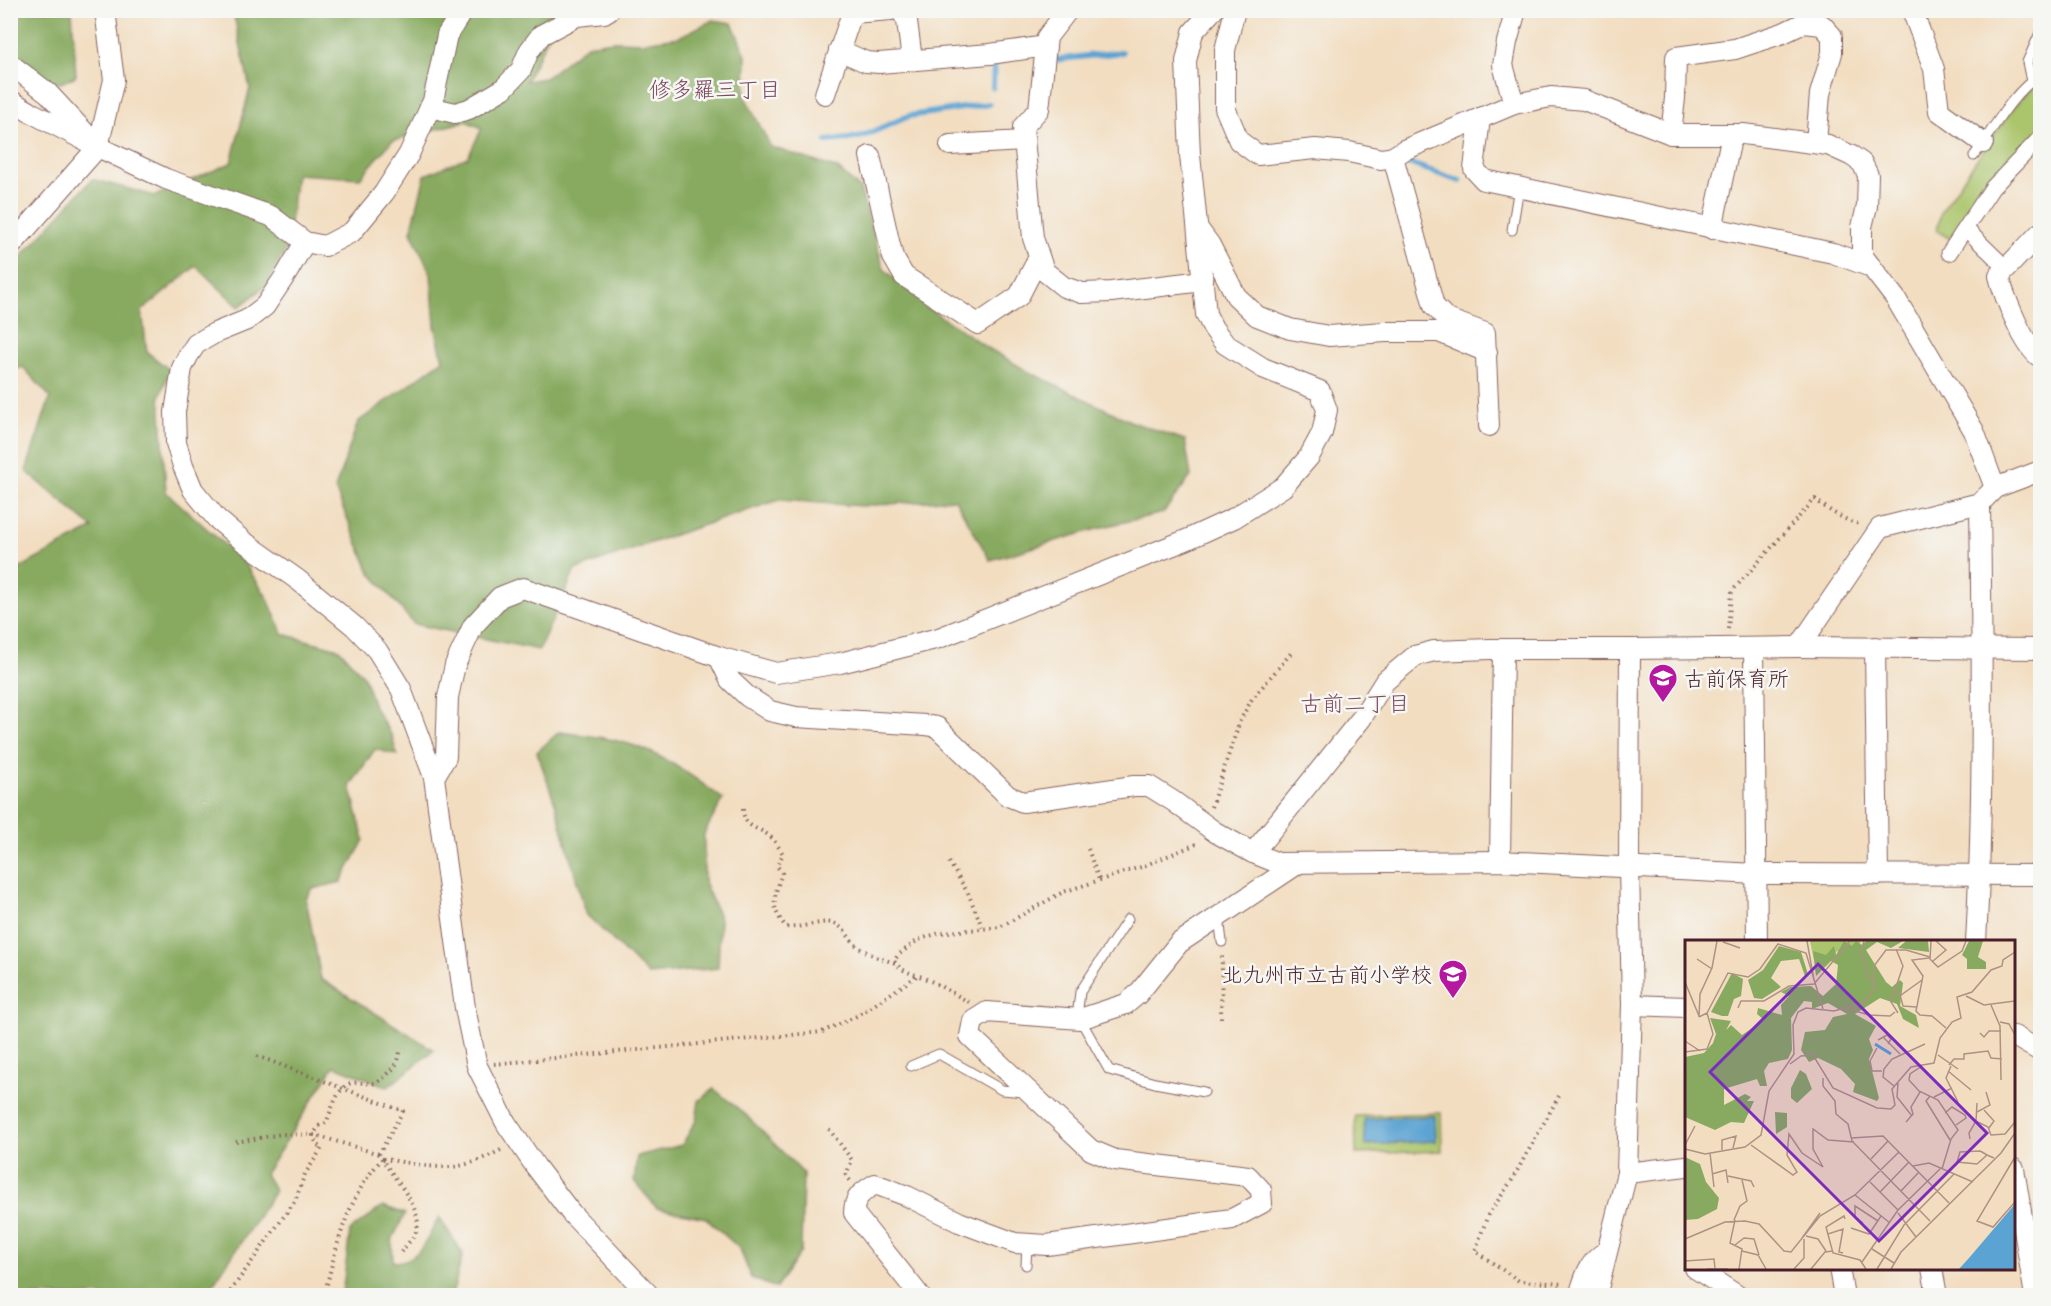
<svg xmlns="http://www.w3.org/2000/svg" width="2051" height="1306" viewBox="0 0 2051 1306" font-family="Itim,'Klee One',sans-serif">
<rect width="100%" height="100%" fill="#f6f6f2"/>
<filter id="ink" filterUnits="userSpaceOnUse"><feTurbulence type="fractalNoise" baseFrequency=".0167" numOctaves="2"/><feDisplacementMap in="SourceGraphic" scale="12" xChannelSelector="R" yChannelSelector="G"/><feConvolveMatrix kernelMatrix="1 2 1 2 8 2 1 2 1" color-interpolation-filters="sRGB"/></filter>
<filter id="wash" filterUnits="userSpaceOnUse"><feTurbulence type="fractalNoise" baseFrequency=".008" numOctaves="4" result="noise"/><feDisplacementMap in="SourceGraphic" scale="24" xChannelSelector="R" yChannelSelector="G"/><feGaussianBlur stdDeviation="1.35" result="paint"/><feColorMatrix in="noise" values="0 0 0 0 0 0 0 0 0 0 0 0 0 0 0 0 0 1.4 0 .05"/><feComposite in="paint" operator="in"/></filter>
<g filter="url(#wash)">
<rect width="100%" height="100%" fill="#f2ddc0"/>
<g fill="#abc56c" stroke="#7a724c" stroke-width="1.5">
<polygon points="2040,79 2040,131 1989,184 1952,240 1937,231 1941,212 1970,169 2017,103"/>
<polygon points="1441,1113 1442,1151 1356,1154 1355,1116"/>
</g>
<g fill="#88aa60" stroke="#696446" stroke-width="1.5">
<polygon points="10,11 72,11 76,76 61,83 32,80 11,61"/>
<polygon points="230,11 561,11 526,81 545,78 587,45 613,41 643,42 679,37 713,20 732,23 746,55 745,97 771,147 838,169 860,189 884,269 931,310 988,348 1029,372 1132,422 1185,440 1191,476 1163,513 1107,526 990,560 955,499 862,506 779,500 665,538 575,570 539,650 414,624 370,572 335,489 358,422 443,360 435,326 431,274 411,232 425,175 468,157 482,128 466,121 392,141 360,178 296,174 287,247 267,285 239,307 196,266 142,311 147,352 170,370 160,396 166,492 243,561 267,597 283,634 339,649 364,677 375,709 392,736 397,755 375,749 350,786 364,840 341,882 312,889 306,899 321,979 434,1050 388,1087 334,1066 265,1174 275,1191 206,1295 11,1296 10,674 15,663 11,663 11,573 93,528 26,471 50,397 23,367 11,371 11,268 92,179 155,196 231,163 250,88 234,16"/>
<path d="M559,732C586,735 614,738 641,748C671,760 698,780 723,799L704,834V882L720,919L718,968L648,975L586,914L556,806L537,752Z"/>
<polygon points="714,1089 745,1114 803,1173 801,1251 776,1288 751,1278 740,1249 706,1218 657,1208 634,1181 637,1156 682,1145 696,1121 699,1101"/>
<path d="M383,1206L405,1214L392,1240L393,1262C421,1262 427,1238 439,1217L463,1254L452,1295H340L343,1288L350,1231Z"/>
</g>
<polygon fill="#5ba3d2" stroke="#52617e" stroke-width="1.5" points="1435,1116 1436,1141 1365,1145 1364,1119"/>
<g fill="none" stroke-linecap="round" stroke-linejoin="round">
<g stroke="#5ba3d2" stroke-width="6">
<polyline points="1053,60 1122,52"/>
<polyline points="993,87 994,62 1001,61"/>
<polyline points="827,141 849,139 863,136 909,116 989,104"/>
<polyline points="1405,162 1460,181"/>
</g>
</g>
</g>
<g filter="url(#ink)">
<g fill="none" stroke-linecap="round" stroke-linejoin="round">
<g stroke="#85625f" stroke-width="11">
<g id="service">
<polyline points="2031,81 2027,62 2040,33"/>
<path d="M1974,156C1994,128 2012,93 2040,75"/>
<polyline points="1512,230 1519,187"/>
<polyline points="1219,917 1222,942"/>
<polyline points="1128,919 1080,992 1078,1009 1080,1019 1109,1070 1155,1083 1204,1092"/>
<polyline points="911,1066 939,1054 1002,1090 1025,1092"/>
<polyline points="1026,1265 1027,1243"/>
</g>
</g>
<g stroke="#85625f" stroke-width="17">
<g id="pedestrian">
<polyline points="1966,229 2006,268"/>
<polyline points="1949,253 1992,188 2040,138"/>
</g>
</g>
<g stroke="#85625f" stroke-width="22">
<g id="minor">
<polyline points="901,10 907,21 912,60"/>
<polyline points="1068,10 1047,37 1039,109 1023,127 1033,238 1044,271 1064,287 1082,293 1111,292 1203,281"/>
<polyline points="1235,10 1225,50 1225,108 1239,141 1258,155 1315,149 1349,152 1381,159 1393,157 1404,150 1514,104 1551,97 1584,100 1671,134 1743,134 1828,145 1852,156 1862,163 1868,175 1867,206 1862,227 1862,255 1896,299 1974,431 1995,488"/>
<polyline points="1912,10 1934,69 1939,111 1983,143"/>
<polyline points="839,50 866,62 879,63 990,54 1046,46"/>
<polyline points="10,64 48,93 88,136"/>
<polyline points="825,94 852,13 891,10"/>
<polyline points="10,100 30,112 98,147 166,179 271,216 305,242 325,246 352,232 384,193 409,154 433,101 447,35 463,10"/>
<polyline points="1514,104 1503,65 1507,42 1516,10"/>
<polyline points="430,107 455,113 469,109 503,89 521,70 529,51 541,35 577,16 604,13 609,10"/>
<polyline points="1480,118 1474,169 1484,180 1833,253 1871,267"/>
<polyline points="1671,134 1675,98 1676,57 1735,49 1783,33 1804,23 1822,25 1832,36 1832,53 1820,94 1816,143"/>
<polyline points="950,145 1024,141"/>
<polyline points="870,156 889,241 893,257 904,276 978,324 1019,296 1039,257"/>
<polyline points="1393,157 1434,306 1447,319 1485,333 1489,426"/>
<polyline points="1712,229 1732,134"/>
<polyline points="1199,230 1210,245 1236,296 1257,316 1290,329 1329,336 1385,332 1439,332 1487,352"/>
<path d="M2040,233L1999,276C2004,296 2024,347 2040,357"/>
<polyline points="305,242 287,273 265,306 247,320 215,333 196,344 188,356 182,368 175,412 176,443 183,466 193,490 217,519 243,541 298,580 354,626 377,650 401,689 434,777 465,1008 477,1066 506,1123 536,1167 571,1213 650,1296"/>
<polyline points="10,247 98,147 114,80 105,10"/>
<polyline points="1799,647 1880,528 1980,503 1995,488 2040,471"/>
<polyline points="1875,647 1878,875"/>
<polyline points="1754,648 1757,942"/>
<polyline points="719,657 730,680 747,696 770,711 796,717 925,725 937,727 1008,796 1023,802 1134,786 1149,786 1173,801 1215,832 1253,853 1278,863 1500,861 1757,874 2040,875"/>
<polyline points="434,777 446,757 448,697 455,665 473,626 500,597 523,588 719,657 776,673 840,663 939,638 1186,540 1234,518 1283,487 1309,457 1322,433 1327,410 1320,391 1263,368 1225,344 1213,328 1206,314 1190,155 1186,61 1193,32 1213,10"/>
<polyline points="1253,853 1361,719 1385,681 1415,656 1434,651 1490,649 1630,649 1799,647 2040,649"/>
<polyline points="1500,861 1503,649"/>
<path d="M1976,942C1984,796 1982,649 1980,503"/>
<polyline points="1632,1005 1686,1007"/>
<polyline points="2014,1036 2040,1051"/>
<polyline points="2014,1169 2035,1296"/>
<polyline points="1627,1173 1686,1166"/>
<polyline points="1695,1268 1738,1296"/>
<polyline points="1839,1268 1844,1296"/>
<polyline points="1932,1268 1937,1296"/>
<path d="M920,1296L854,1213C854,1197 862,1192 875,1184L907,1196L959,1222L1015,1243L1047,1245L1232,1219L1262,1203L1261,1190L1248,1176L1115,1160L1091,1150L970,1036L973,1021L987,1012L1080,1019L1126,1004L1138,994L1179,943L1299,863"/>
<path d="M1579,1296C1585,1276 1589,1261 1607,1251"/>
<polyline points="1596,1296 1627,1173 1632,1005 1629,867 1630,649"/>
</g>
</g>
<g stroke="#85625f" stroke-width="4" stroke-dasharray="1.5 4.5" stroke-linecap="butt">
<path d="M1728,629L1731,594L1734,589L1815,499C1828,510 1843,520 1860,524"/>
<polyline points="1211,807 1240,721 1252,699 1292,652"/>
<path d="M743,809C744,830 759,826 772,838C776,843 780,849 783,854L777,866L782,873C774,897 769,906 786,927C800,929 821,920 833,923C845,927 848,938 856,945C867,954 882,959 895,963"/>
<polyline points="1088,849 1099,880"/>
<polyline points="949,862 968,893 983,929"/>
<path d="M969,1002C954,994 938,984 922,977C911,973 902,972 894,961L898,955L918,940L939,933L1000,927L1063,892L1141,867L1199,843"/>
<polyline points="1221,1018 1222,954"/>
<path d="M257,1056L403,1111L379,1154C389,1173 423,1207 417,1229C415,1237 406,1245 401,1252"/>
<polyline points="494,1064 822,1032 859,1015 917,976"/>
<polyline points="1559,1096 1512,1180 1488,1215 1475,1251 1519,1281 1564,1284"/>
<polyline points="829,1129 852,1160 846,1175 851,1182"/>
<polyline points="236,1142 282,1134 315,1135 379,1154"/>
<path d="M383,1159C407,1162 434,1170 459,1166C474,1163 489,1156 503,1149"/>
<path d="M227,1296L295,1201L305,1174L322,1148L317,1145L313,1135L319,1126L326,1123C332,1110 337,1086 352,1083C360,1082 369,1084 377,1083C390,1072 399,1067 400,1050"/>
<path d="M324,1296C337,1245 346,1199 382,1159"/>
</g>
<use href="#service" stroke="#fff" stroke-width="9"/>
<use href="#pedestrian" stroke="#fff" stroke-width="15"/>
<use href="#minor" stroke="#fff" stroke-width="20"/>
</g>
</g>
<defs>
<g id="school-pin" transform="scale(1.5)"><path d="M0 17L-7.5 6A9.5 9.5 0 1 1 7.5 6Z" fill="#b5179e" stroke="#f6f6f2"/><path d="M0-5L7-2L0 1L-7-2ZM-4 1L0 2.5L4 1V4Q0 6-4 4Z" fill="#fff"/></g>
</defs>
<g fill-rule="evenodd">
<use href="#school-pin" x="1663" y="678"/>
<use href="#school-pin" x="1453" y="974"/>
</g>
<g text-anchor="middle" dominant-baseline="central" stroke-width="5" stroke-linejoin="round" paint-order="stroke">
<g font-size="21" fill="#4a1f2b" stroke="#f6f6f2" text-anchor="start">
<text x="1684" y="678">古前保育所</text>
<text x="1432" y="974" text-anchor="end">北九州市立古前小学校</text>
</g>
<g font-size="22" fill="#7d495f" stroke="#f6f6f2">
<text x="715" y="89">修多羅三丁目</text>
<text x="1355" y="703">古前二丁目</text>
</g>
</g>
<g transform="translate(1685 940)">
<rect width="330" height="330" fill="#f2ddc0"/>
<path d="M125,1H176L169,16L152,11L146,20L130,25Z" fill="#abc56c"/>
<path d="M159,1L167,6L171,1L177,5L181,1H218L206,8L192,2L181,10L201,42L207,47L215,40L218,43L215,66L231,75L234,88L218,79L212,64L195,58L170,74L191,86L184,99L188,110L184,119L194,158L192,161L168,152L170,144L156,129L133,118L124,122L116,110L120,92L140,90L148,77L162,74L143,63L127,69V62L119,61L106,78L107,110L103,119L84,123L79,131L82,146H75L72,139L39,149V165L60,154L66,157L62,161H69L59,183L46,182L30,190L0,177V117L19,113L28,103L31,94L25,78L46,81L41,90L46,85L57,95L79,80L72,74L73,68L97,75L96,65L104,56L96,52L105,47L126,46L138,56L151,44L153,25L146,21L131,36L128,11L141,15L149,6L151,15ZM221,1H243L244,12L213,8ZM284,1H298L293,17L301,22V29H282V19L277,15ZM94,6L116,12L123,34L120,36L114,19L96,21L86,38L96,47L77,59L69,58L63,40L78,30ZM47,33L58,39L56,56L49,59L43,76H37L26,72ZM115,130L121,134L127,149L112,163L106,158V148ZM90,172L102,173V187L91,194ZM0,217L15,224L21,242L34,258L32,269L13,279L0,280Z" fill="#88aa60"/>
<path d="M330,264V329H274L284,318Z" fill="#5ba3d2"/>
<path fill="none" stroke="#5ba3d2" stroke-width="3" d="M190,104L206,114"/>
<path fill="none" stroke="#af9184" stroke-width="1.5" d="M122,1L129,40M179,1L176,11L183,38L189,43M246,1L245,19L253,27L277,11L281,1M38,2L55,8M211,9L218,26L206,62L213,73M244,18L227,20L238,36L231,71L235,75L247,76L261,88M12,19L27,29M248,21L261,10L251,1M0,42L14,76M210,50L216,55L237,40M215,55L218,66L231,67M281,56L299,65L330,61M306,65L315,86L316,140M53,68L56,61H79L104,46L129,44L165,1M160,68L184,75L205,76L210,72M14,77L22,73L43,33L63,37L75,29L93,4L121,13L138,69M14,77L15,54L27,28L32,1M315,82L324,84L330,95M295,93L299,97L304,91H316M198,97L215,114M193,100L202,95L206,99L203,104M0,101L15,111M192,108L185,121L187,131H197M0,112L22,109L28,94L22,73M253,115L273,129M105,124L116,116L128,115L148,148L192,168L206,169L210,165L207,149L226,127L249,123L255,98L267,82L276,78L272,57L287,52L306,30L317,26L318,20L330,12M264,125L269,119H279V114L303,111L306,118L317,119M237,126L225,134L224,140L234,151L253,160L273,190L266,199L257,229M266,126L261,138L273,162M263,131L286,150M138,138V146L150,161L151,174L163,184L167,201L245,281M213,143L212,157L227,176M209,146L198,137L199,129L207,119L240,104M245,156L241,161L265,200M249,157L267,148M292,163L291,181L303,187L306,195L320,194L330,182M299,170L309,181L304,188M292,172L305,165L301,152M260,173L267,167L280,175L281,178L271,185M221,182L228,174L226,167L235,152M166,198L198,196L264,263M285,199L284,193L291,181M0,205L10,186M66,205L108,235L112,232L102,215L104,194L117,213L138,227L128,209V189L143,200L169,202M0,209L20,214L60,207L76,195L84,151L109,114L108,85L113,72L121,68L149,71L180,62L189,48V26L201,10H221L245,17M37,210V200L51,196L48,208M25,213L29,247M302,215L292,224L272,222L275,212L295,211L297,212L302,215L309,218M330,217L292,281L308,287L330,262M186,219L203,201M228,226L244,223L288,242M27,234L41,230L43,243M43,236L66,241L69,247M185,242L213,270M216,251L234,232M195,252L224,222M170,255L205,283M213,273L231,297M160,279L159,276L141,287L148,313L175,320L181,329M49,280L55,266L62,261L57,240M50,280L45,303L57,309L54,329M178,283L170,277V266L193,281M166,288L184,294L196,276M143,294L158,289L154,312L158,313M121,296L133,299L141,311M117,298L135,273M0,299L40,282L60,281L74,284L99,311L106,312L135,276L170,255L214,212M50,305L59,298L69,299L74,315M187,309L209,323M57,311L73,315L81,329M0,321L29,319L30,328M177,322L213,270L255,229M22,329H43M109,329L119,318V299M126,329L140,312L148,311M192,329L219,285L269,234M206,329L216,312L316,213L330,193"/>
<path fill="#7b2cbf" fill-opacity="0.15" stroke="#7b2cbf" stroke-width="3" d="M133,24L302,193L194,301L25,132Z"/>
<rect width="330" height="330" fill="none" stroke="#4a1f2b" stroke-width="3"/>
</g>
<rect width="2051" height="1306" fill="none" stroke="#f6f6f2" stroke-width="36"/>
</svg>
